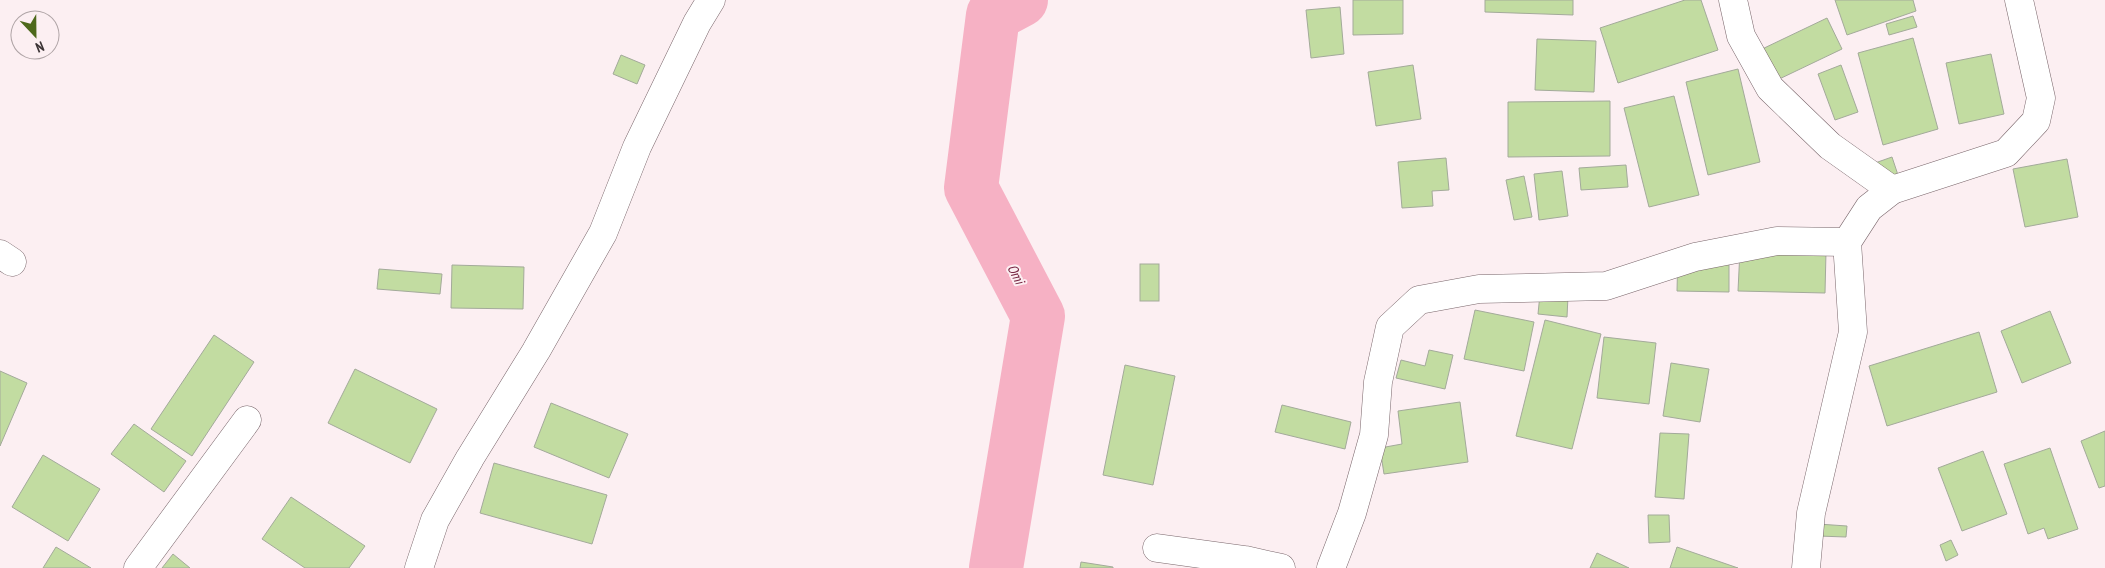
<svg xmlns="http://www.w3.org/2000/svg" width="2105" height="568" viewBox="0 0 2105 568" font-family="'PT Sans Narrow',sans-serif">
<rect width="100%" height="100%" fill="#fceff2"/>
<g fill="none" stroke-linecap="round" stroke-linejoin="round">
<polyline stroke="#f6b1c4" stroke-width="54" points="996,568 1038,316 971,188 993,15 1021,0"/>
</g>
<g fill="#c2dca1" stroke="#a3aa9a">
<polygon points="1353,0 1403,0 1403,34 1353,35"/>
<polygon points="1485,0 1573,0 1573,15 1485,12"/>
<polygon points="1685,0 1701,0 1718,50 1618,83 1600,28"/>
<polygon points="1835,0 1913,0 1916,11 1847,35"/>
<polygon points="1340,7 1344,54 1311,58 1306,10"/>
<polygon points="1913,16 1917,27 1889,35 1886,24"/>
<polygon points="1827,18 1842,49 1773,82 1758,51"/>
<polygon points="1913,38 1938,129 1883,145 1858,53"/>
<polygon points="1537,39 1596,41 1594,92 1535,90"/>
<polygon points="1991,54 2004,114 1959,124 1946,63"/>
<polygon points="621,55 645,65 637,84 613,74"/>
<polygon points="1413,65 1421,119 1376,126 1368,72"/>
<polygon points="1841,65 1858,112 1835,120 1818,74"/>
<polygon points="1738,69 1760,162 1708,175 1686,82"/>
<polygon points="1674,96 1699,195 1649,207 1624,108"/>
<polygon points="1610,101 1610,156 1508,157 1508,102"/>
<polygon points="1892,157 1898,175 1881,181 1875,163"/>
<polygon points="1446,158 1449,190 1432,191 1433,206 1402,208 1398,162"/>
<polygon points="2067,159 2078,217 2025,227 2013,169"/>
<polygon points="1626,165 1628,187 1581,190 1579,168"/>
<polygon points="1562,171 1568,216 1539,220 1534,174"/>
<polygon points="1524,176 1532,217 1514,220 1506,180"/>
<polygon points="1678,249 1729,250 1729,292 1677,291"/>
<polygon points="1740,250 1826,252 1825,293 1738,291"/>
<rect x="1140" y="264" width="19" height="37"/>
<polygon points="452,265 524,267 523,309 451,308"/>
<polygon points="379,269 442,274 440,294 377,289"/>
<polygon points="1540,294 1568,296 1567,317 1538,314"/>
<polygon points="1475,310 1534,322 1524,371 1464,359"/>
<polygon points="2050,311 2071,363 2022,383 2001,331"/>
<polygon points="1545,320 1601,334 1572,449 1516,436"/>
<polygon points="1979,332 1997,392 1887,426 1869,366"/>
<polygon points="214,335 254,362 192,456 151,429"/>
<polygon points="1604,337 1656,343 1649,404 1597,398"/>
<polygon points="1429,350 1453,355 1445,389 1396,378 1401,360 1425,366"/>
<polygon points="1671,363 1709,369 1700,422 1663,416"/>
<polygon points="1125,365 1175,376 1153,485 1103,475"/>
<polygon points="355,369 437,409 410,463 328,423"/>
<polygon points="0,371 27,383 0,446"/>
<polygon points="1460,402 1468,462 1384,474 1380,448 1402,444 1398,411"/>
<polygon points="551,403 628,434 609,478 534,447"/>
<polygon points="1282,405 1351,422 1345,449 1275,432"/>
<polygon points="134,424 186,461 164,492 111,454"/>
<polygon points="2105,431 2105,486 2099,488 2081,441"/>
<polygon points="1660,433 1689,434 1684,499 1655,497"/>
<polygon points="2050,448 2078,529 2048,539 2044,528 2028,534 2004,464"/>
<polygon points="1983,451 2007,514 1962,531 1938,468"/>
<polygon points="43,455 100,489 68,541 12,507"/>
<polygon points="494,463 607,495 592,544 480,513"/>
<polygon points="291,497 365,546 349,568 305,568 262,539"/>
<polygon points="1648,515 1669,515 1670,542 1649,543"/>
<polygon points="1818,524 1847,526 1846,537 1818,536"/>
<polygon points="1951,540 1958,555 1946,561 1940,545"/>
<polygon points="56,547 91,568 43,568"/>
<polygon points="1677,547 1738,568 1670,568"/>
<polygon points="1597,553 1629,568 1590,568"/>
<polygon points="173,554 190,568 162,568"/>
<polygon points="1081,562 1113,567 1113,568 1080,568"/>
</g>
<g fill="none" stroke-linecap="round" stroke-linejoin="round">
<g stroke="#79666b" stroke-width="29">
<g id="street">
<polyline points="1733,0 1741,36 1770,88 1830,146 1892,190"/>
<polyline points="0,254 12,262"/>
<polyline points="1157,548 1245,560 1281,568"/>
<polyline points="138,568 247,420"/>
<polyline points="419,568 435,520 470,458 536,351 603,233 637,147 697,23 711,0"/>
<polyline points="1331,568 1352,513 1374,435 1378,382 1390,327 1419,300 1479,289 1606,286 1695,257 1777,241 1847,242"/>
<polyline points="1806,568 1811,513 1853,332 1847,242 1869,208 1892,190 2006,153 2036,121 2041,98 2019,0"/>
</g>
</g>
<use href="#street" stroke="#fff" stroke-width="28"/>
</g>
<g text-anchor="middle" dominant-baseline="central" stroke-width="4" stroke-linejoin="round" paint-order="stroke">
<g font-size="14" font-style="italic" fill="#782945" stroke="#fceff2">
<text transform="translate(1016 274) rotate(63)">Omi</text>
</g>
</g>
<g transform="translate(35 35) rotate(158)"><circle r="24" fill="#fceff2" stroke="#afa4a6"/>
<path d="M0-4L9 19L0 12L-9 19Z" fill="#4e691c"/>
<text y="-8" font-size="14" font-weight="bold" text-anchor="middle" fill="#3b3335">N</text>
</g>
</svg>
